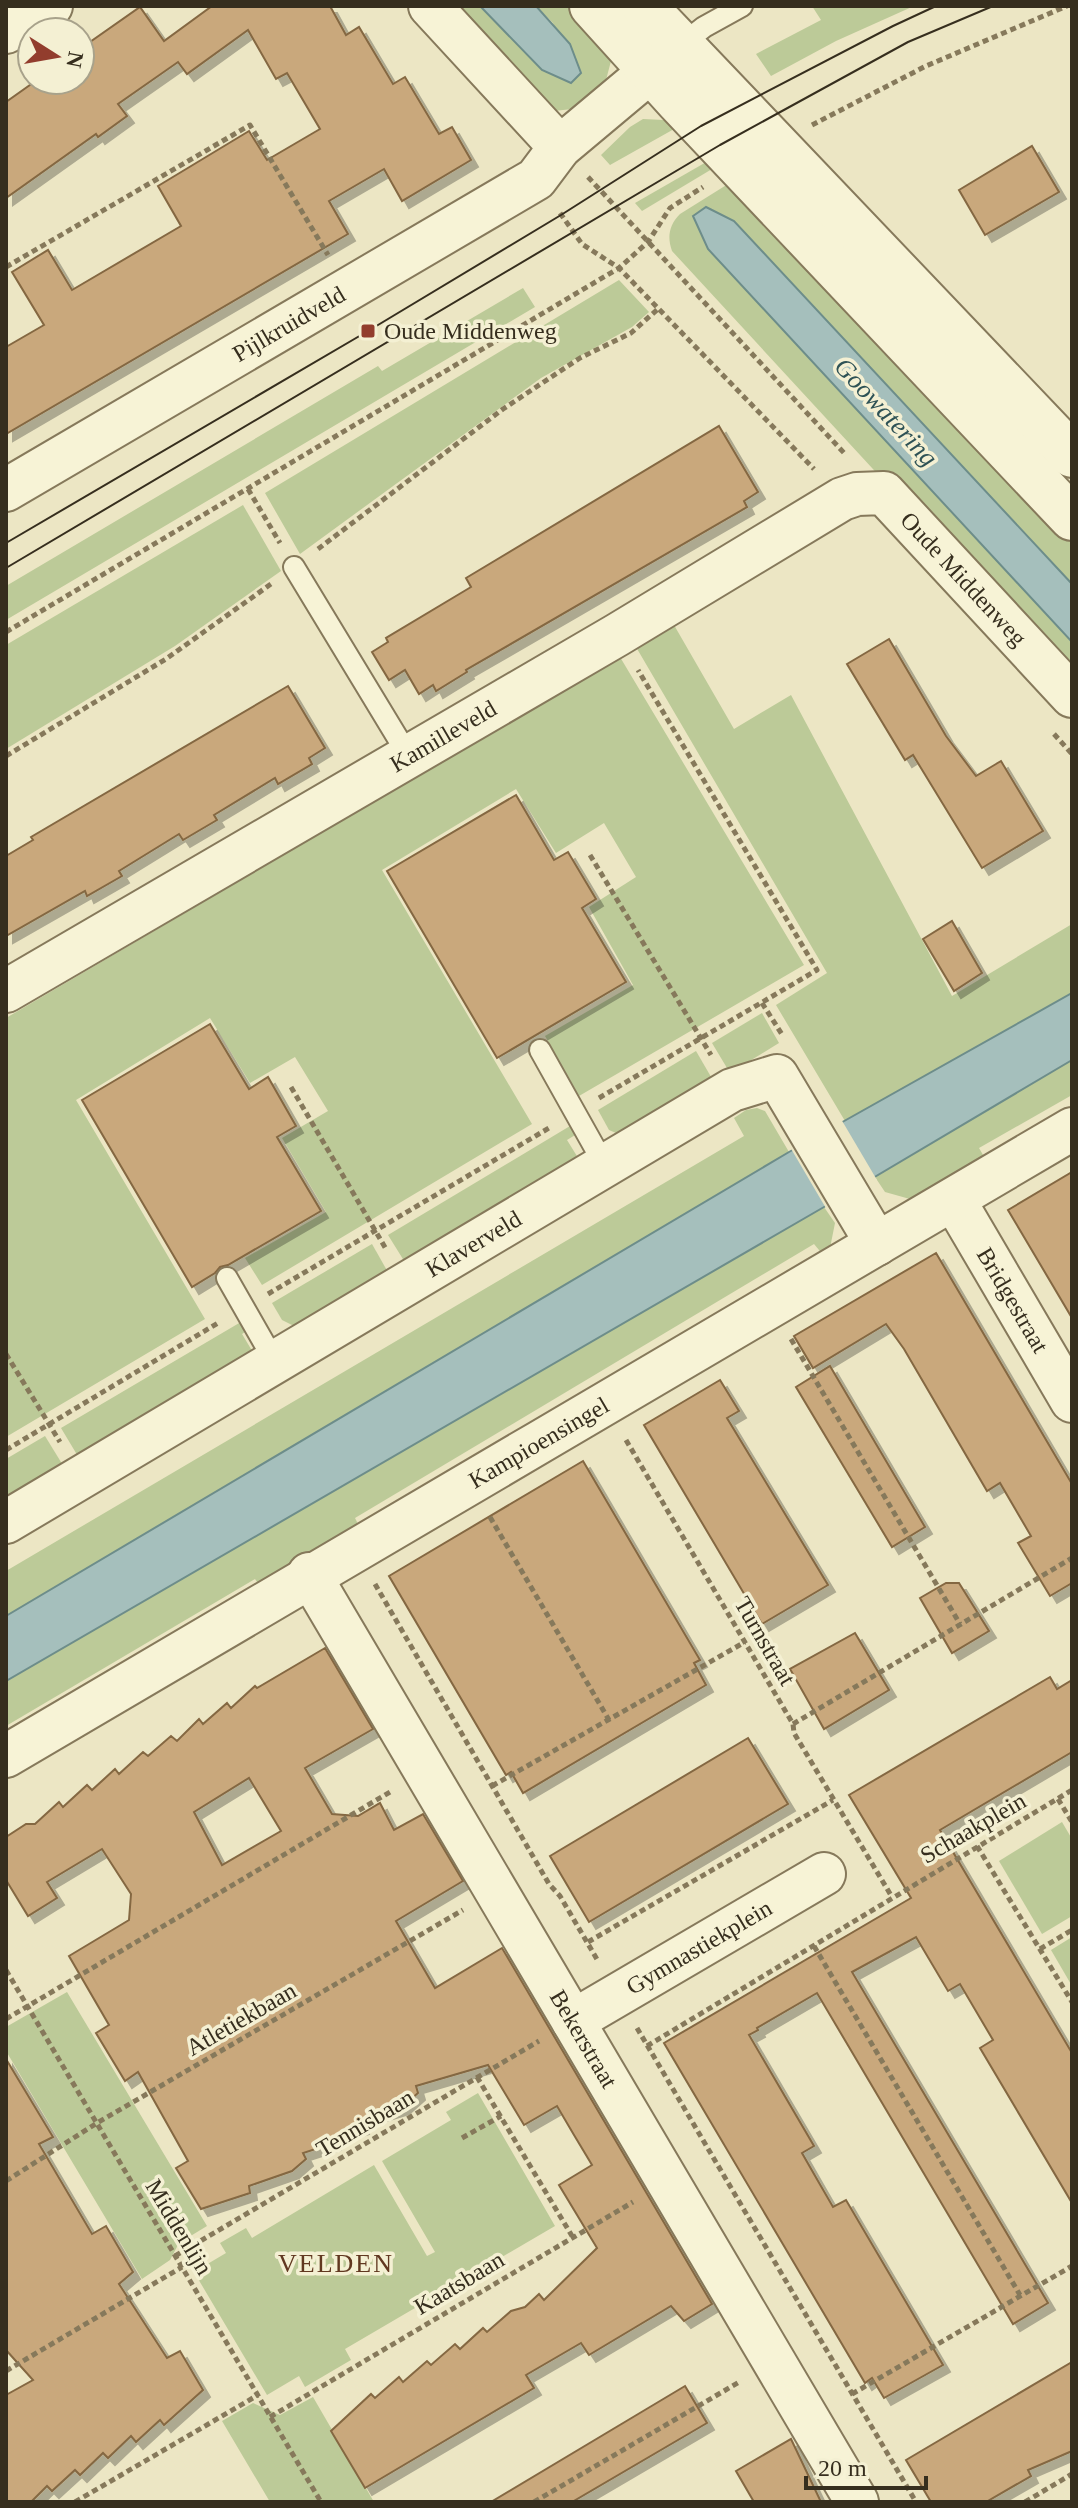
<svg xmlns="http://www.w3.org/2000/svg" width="1078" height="2508" viewBox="0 0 1078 2508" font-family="Georgia,serif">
<defs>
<filter id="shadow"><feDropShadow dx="7" dy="7" stdDeviation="0" flood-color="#0004"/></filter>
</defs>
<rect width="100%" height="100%" fill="#ece6c4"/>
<g fill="#bcca98">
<polygon points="446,6 480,6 542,70 571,83 553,23 536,6 581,6 609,47 611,61 606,80 572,109 554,111"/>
<polygon points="812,6 914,6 836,41 771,76 756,54 821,20"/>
<polygon points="670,115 683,124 610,165 601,155 630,127 643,119 664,120"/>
<polygon points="715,157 722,163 642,211 635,203"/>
<path d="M736,179L1072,530V584L734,221L708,249L1072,642V673L884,481L672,251C667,237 669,225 680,214Z"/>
<polygon points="619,280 649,312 632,327 541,378 300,554 265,493"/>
<polygon points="523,288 535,307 6,620 6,586 378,366 382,371"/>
<polygon points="243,505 281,571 175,646 6,749 6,645"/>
<polygon points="674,625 734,729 791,695 952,996 1072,924 1072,993 845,1121 776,1005 827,973 636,647"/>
<polygon points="620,657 804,965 579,1096 545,1036 633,985 589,907 636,877 604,823 556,853 516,789 382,870 532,1124 262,1285 245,1258 326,1212 282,1138 328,1111 295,1057 250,1083 210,1018 76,1100 205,1319 6,1437 6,1018"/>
<polygon points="762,1013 779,1043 730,1073 712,1043"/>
<polygon points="696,1051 714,1082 623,1136 609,1130 598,1110"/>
<polygon points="1072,1060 1072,1095 979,1148 986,1160 917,1201 885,1192 875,1177"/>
<polygon points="757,1108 765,1111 789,1152 6,1616 6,1571 744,1136 734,1118 746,1110"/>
<polygon points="575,1123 580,1132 567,1140 580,1161 406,1264 388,1235"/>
<polygon points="824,1207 835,1223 829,1253 824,1256 814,1244 355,1518 361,1530 262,1589 255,1579 6,1726 6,1681"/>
<polygon points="372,1244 389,1274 298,1328 282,1320 272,1303"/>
<polygon points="246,1319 251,1328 242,1334 254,1354 79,1458 61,1428"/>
<polygon points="45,1436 64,1467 6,1501 6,1459"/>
<polygon points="1062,1822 1072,1839 1072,1916 1042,1934 999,1861"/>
<polygon points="1072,1937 1072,1986 1051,1950"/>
<polygon points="67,1992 207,2226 179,2243 170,2260 142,2279 6,2051 6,2027"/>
<polygon points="478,2093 555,2226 345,2349 351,2360 305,2387 299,2376 267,2395 194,2272 226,2253 220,2243 246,2228 252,2238 374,2165 427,2256 435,2252 382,2161 451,2120 446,2112"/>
<polygon points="313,2397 374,2502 270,2502 222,2421 253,2403 280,2415"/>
</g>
<g fill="#a5bfbc" stroke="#6d8d8a" stroke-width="2">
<polygon points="480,6 536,6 570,44 581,73 571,83 542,70"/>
<polygon points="706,207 734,221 1072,584 1072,642 708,249 693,216"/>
<polygon points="1072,993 1072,1060 824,1207 6,1681 6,1616 789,1152"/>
</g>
<polygon fill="#ece6c4" points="841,1119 877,1180 827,1210 790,1147"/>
<g fill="#c9a87b" stroke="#846742" stroke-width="2" fill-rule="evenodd" filter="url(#shadow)">
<polygon points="212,6 330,6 346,35 359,27 393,84 405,77 439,134 452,127 471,160 402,201 384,169 329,201 348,234 6,434 6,347 44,325 12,272 48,250 72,290 181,226 158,186 249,131 267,160 320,129 287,73 276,79 248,30 187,74 178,62 118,104 127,116 98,137 96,134 6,198 6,102 37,80 80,80 80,49 140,7 164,41"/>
<polygon points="1032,146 1059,192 985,235 959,190"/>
<polygon points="719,426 758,492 744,501 747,507 466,670 467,672 436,691 433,685 419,694 405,670 389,680 372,652 388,642 386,638 471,587 466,578"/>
<polygon points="889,639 946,736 976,776 1001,761 1043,831 982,868 913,755 905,760 847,664"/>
<polygon points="288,686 325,748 309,758 312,764 278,784 275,778 214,815 217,820 183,840 179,834 119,871 122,876 87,896 85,891 6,936 6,856 33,840 31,837"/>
<polygon points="516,795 554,860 568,852 596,899 582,908 626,982 497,1058 387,871"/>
<polygon points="952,921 982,973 954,991 923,939"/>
<polygon points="210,1024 249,1089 268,1077 296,1126 277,1137 321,1211 228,1265 220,1267 215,1273 192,1287 82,1100"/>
<polygon points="1072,1172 1072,1318 1008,1210"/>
<polygon points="936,1253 1072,1484 1072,1583 1050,1596 1018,1543 1031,1536 1000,1483 987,1491 904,1349 886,1324 813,1368 794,1336"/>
<polygon points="830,1366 925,1527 892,1547 796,1387"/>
<polygon points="720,1380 739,1411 727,1418 828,1585 762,1624 644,1425"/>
<polygon points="583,1461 700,1660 694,1663 706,1685 523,1793 511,1772 506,1775 389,1576"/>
<polygon points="946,1583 959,1583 989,1631 952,1653 920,1598"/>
<polygon points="855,1633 889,1690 824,1729 790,1669"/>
<path d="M325,1648L373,1729L305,1768L332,1814L358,1816L380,1803L394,1830L423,1814L463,1881L396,1921L435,1988L502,1948L712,2304L684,2321L671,2306L589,2355L581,2343L526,2375L534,2388L365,2488L331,2431L371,2394L375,2398L399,2377L403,2382L427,2361L431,2365L455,2344L460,2349L483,2328L487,2332L511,2311L525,2307L539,2294L544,2300L597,2248L559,2185L592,2165L574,2135L557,2106L524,2125L488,2065L416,2086L418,2093L402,2107L360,2120L362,2127L333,2136L334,2143L303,2153L306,2159L292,2171L249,2186L250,2193L201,2209L176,2168L188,2161L138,2072L125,2081L96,2033L109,2025L69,1956L129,1920L131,1894L102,1849L47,1882L57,1898L28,1916L6,1880V1837L26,1824H35L59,1802L63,1807L87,1785L92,1790L115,1769L119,1774L143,1752L148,1756L171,1736L177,1741L199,1719L203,1724L227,1703L231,1708L255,1686L257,1688ZM249,1778L281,1831L222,1865L194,1812Z"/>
<polygon points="1050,1677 1057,1689 1072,1680 1072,1752 940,1830 1072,2053 1072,2203 980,2048 993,2040 960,1984 948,1991 916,1937 852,1972 1048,2303 1013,2324 817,1993 757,2028 758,2030 749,2035 814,2146 802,2153 818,2181 833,2207 846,2200 943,2365 884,2398 872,2378 865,2383 664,2043 911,1898 849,1795"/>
<polygon points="748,1738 788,1804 589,1922 550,1856"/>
<polygon points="6,2059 53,2137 39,2144 92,2234 106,2226 133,2272 119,2284 167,2358 180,2351 203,2390 164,2425 160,2420 136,2442 131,2436 108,2458 103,2453 80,2475 75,2470 52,2491 47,2486 31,2502 6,2502 6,2395 33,2380 6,2350"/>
<polygon points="1072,2362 1072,2451 1028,2470 1031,2476 986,2502 931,2502 906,2460"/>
<polygon points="685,2386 707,2423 572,2502 491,2502"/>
<polygon points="791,2439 821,2502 754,2502 736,2471"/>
</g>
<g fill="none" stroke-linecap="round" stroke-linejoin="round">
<g stroke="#86795b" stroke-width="24">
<g id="service">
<polyline points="681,45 704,27 742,6"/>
<polyline points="294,567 408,755"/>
<polyline points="540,1050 605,1166"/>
<polyline points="227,1278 275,1362"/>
</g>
</g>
<g stroke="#86795b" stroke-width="46">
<g id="minor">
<polyline points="430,6 560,147"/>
<polyline points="6,32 51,6"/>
<path id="s1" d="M6,490L536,179L560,147L677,49"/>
<path id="s2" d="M6,991L617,635L842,499L857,494L884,493L1072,696"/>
<path id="s3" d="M954,1200L1072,1401"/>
<path id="s4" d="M6,1522L732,1090L777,1076L877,1244"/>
<path id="s5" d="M309,1574L857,2502"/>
<path id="s6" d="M6,1756C360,1544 718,1341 1072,1129"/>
<path id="s7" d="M573,2021L824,1874"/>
</g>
</g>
<g stroke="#86795b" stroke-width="48">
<g id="tertiary">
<polyline points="592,6 678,101 1072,518"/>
<polyline points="644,6 1072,455"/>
</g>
</g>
<g stroke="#86795b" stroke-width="5" stroke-dasharray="6 4" stroke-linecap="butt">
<polyline points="812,125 926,66 1067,6"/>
<polyline points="588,177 845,454"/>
<polyline points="560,213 582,244 619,268 814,469"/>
<polyline points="6,267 250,125 328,255"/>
<polyline points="248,489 280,543"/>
<polyline points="318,549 503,409 580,358 631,333 659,308"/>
<polyline points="6,632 619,268 648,242 670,208 703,187"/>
<polyline points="1054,734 1072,754"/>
<polyline points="6,756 166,659 271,584"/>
<polyline points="590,855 711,1055"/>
<polyline points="762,1003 783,1036"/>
<polyline points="291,1087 386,1249"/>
<polyline points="599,1098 817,970 638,670"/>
<polyline points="268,1294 549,1128"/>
<polyline points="791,1339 960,1624"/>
<polyline points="6,1354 60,1442"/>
<polyline points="626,1440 793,1724 794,1733 892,1897"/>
<polyline points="6,1450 218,1323"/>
<polyline points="490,1517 609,1720"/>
<polyline points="375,1584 549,1884 560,1896 598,1961"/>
<polyline points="793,1724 1072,1558"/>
<polyline points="492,1786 745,1642"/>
<polyline points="1058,1799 1072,1822"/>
<polyline points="977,1846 1072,2002"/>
<polyline points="588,1942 833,1800"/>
<polyline points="814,1946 1020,2295"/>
<polyline points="1040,1949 1072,1930"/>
<polyline points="6,1970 321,2502"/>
<polyline points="6,2019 390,1792"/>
<polyline points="637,2028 916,2502"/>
<polyline points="647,2046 1072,1790"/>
<polyline points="477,2077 572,2236"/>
<polyline points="462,2138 501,2116"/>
<polyline points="6,2181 97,2123 463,1910"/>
<polyline points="175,2256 539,2041"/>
<polyline points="6,2371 182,2267"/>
<polyline points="852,2394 1072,2266"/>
<polyline points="270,2417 633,2202"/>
<polyline points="75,2502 258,2395"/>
<polyline points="534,2502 741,2381"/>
<polyline points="1025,2502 1072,2474"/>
</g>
<use href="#service" stroke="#f7f3d6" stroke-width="20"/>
<use href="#minor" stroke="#f7f3d6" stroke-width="42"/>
<use href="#tertiary" stroke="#f7f3d6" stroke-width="44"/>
<g stroke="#362e1e" stroke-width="2">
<polyline points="6,543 368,331 561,215 701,126 893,26 936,6"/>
<polyline points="6,568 720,145 908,42 993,6"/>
</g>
</g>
<rect fill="#923d2d" stroke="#f4f0d3" stroke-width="3" x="360" y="323" width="16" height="16" rx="4"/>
<g text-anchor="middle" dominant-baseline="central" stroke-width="7" stroke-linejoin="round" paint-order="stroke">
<g font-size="24" fill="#362e1e" stroke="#f4f0d3">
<text stroke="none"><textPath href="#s1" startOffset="328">Pijlkruidveld</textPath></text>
<text stroke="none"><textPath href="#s2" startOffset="1130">Oude Middenweg</textPath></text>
<text stroke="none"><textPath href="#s2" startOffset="506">Kamilleveld</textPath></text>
<text stroke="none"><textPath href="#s4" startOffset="544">Klaverveld</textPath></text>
<text stroke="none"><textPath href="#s3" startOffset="116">Bridgestraat</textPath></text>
<text stroke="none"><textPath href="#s6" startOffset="618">Kampioensingel</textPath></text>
<text transform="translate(765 1641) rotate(60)">Turnstraat</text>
<text transform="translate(973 1828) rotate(-30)">Schaakplein</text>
<text stroke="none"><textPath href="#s7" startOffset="146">Gymnastiekplein</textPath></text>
<text transform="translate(241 2019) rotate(-30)">Atletiekbaan</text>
<text stroke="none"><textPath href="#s5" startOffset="540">Bekerstraat</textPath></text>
<text transform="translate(365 2123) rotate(-31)">Tennisbaan</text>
<text transform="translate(179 2227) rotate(59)">Middenlijn</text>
<text transform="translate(459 2283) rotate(-31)">Kaatsbaan</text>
</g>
<g font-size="24" fill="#362e1e" stroke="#f4f0d3" text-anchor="start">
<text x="384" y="331">Oude Middenweg</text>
</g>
<g font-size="26" font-style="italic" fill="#2e5255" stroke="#f4f0d3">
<text transform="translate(886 412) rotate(47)">Goowatering</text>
</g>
<g font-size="26" letter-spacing="2" fill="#613820" stroke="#f4f0d3">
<text x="336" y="2263">VELDEN</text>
</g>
</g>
<rect width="1078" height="2508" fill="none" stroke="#362e1e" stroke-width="16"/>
<g transform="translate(56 56) rotate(101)"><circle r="38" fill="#f4f0d3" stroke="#a8a28b" stroke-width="2"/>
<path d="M0-6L14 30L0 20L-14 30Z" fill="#923d2d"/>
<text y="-12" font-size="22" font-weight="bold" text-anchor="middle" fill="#362e1e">N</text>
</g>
<path d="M806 2476v12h120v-12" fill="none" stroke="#362e1e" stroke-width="4"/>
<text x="818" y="2476" font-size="24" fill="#362e1e" stroke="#f4f0d3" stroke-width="6" paint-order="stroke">20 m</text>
</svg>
